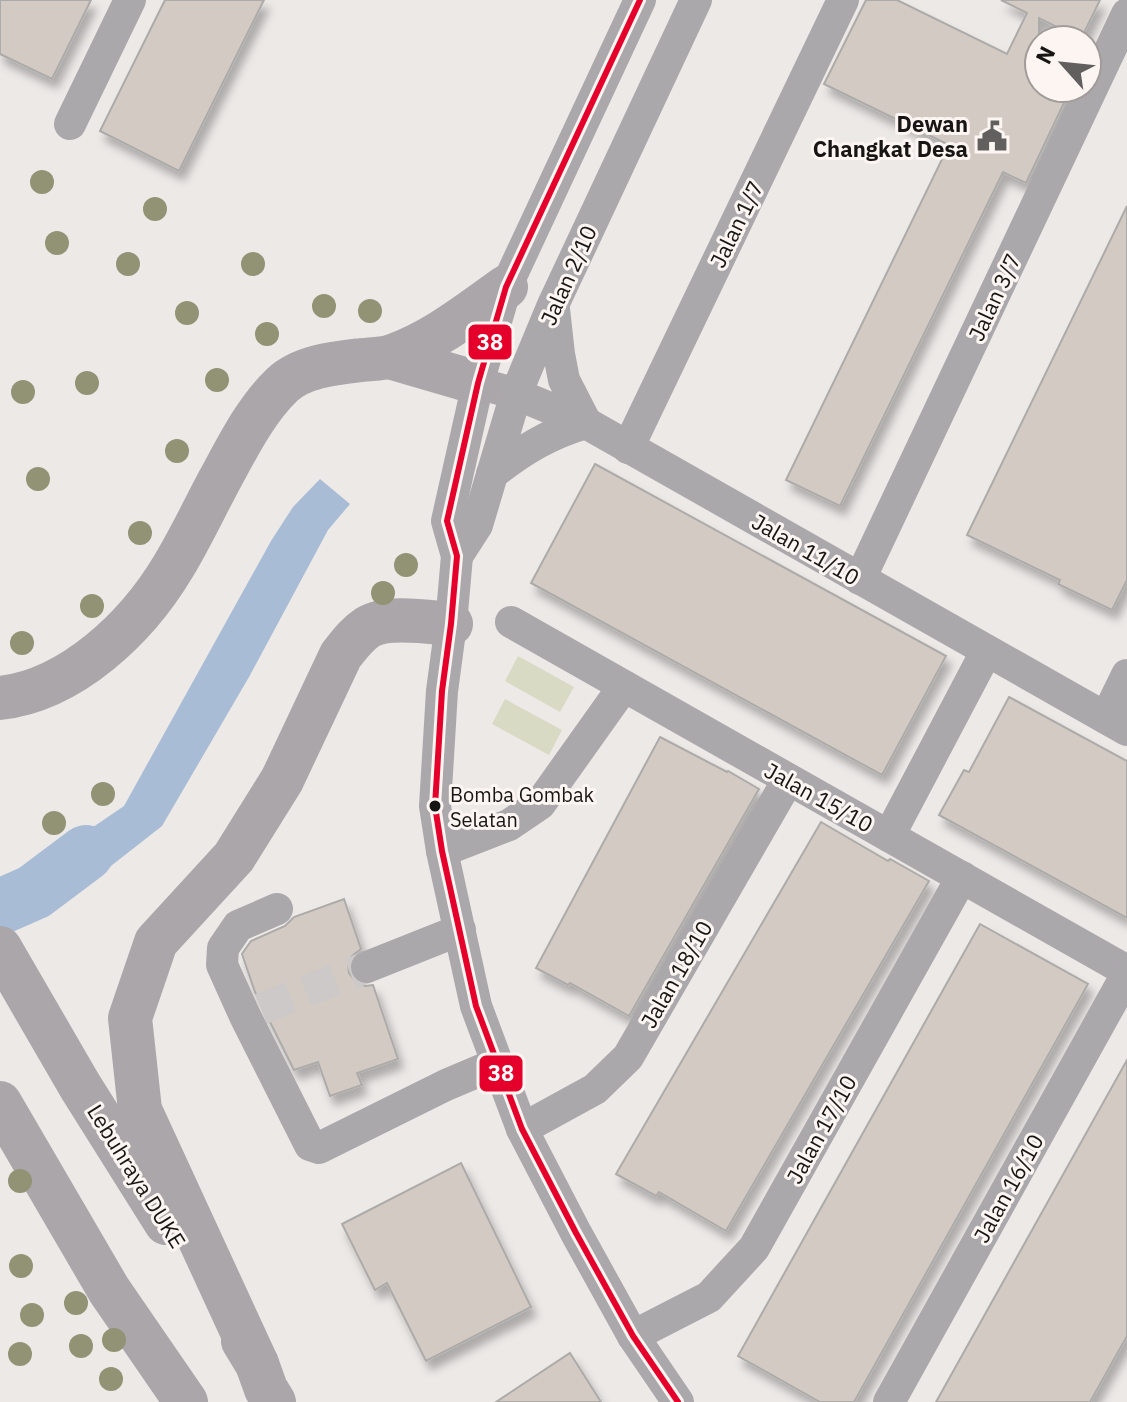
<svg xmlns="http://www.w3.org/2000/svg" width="1127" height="1402" viewBox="0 0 1127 1402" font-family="'IBM Plex Sans',sans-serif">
<defs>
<filter id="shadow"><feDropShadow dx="5" dy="9" stdDeviation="4" flood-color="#0004"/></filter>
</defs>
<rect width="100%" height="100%" fill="#ece9e7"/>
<g fill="#d8dac4">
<polygon points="518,656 574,687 560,712 505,681"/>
<polygon points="505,699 562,730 549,755 492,724"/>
</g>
<polygon fill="#a8bcd5" points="320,479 350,504 328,530 249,677 162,826 70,898 32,919 14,881 124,806 271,541 293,507"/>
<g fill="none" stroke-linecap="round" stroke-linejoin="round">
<polyline stroke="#a8bcd5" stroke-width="56" points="0,907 34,892 86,853"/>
</g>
<g fill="#d3cbc3" stroke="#adaba9" stroke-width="2" filter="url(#shadow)">
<polygon points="0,0 91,0 52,79 0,54"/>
<polygon points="165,0 264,0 179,171 100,131"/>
<polygon points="866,0 897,0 1007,54 1027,13 1001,0 1100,0 1081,39 1039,18 1039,88 1071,88 1026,183 1003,172 840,506 786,480 949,145 824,84"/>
<polygon points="1127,206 1127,580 1112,610 1058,584 1060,580 967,535"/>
<polygon points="595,464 946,656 882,775 531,583"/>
<polygon points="1009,697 1127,761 1127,918 939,815 964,770 969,772"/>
<polygon points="660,737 727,772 728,771 759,789 629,1016 570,983 568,985 536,968"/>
<polygon points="821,822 888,861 890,859 929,881 726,1231 659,1192 656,1196 616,1174"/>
<polygon points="344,899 361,949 352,956 348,965 349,973 356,982 365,986 373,985 398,1059 357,1073 362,1085 330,1096 318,1062 294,1070 255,992 242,954 251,941 285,926 294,917"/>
<polygon points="980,924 1088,984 854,1402 820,1402 738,1356"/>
<polygon points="1127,1060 1127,1336 1090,1402 936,1402"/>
<polygon points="461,1163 531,1307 426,1361 387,1283 375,1290 342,1224"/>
<polygon points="570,1353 601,1402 496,1402"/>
</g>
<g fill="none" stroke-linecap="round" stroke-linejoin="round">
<polyline stroke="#ccc9c8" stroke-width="32" stroke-dasharray="32 16" stroke-linecap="butt" points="261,1009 367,967"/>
<g stroke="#aba8ac" stroke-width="32">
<polyline points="640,0 506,287 478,383 447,521 457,556 451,624 442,691 435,806 442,851 476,1006 522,1129 576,1233 633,1336 678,1402"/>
<polyline points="70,124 130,0"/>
<polyline points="554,309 559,354 564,380 586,423"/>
<polyline points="478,383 516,394 586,423 1127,730"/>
<polyline points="628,448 843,0"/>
<path d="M492,474C521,451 550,433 586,423"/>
<polyline points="457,556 477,525 516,394 553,305 696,0"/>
<polyline points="860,579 1127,14"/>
<polyline points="511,622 1127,971"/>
<polyline points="1106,718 1127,675"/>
<polyline points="889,836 986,652"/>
<polyline points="442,851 509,825 540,804 624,686"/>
<polyline points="277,909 238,926 223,948 222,965 245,1016 310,1145 319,1148 446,1085 498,1063"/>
<polyline points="367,967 460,930"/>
<polyline points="522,1129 595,1089 628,1057 788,780"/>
<polyline points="633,1336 709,1297 754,1248 962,877"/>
<polyline points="889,1402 1127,974"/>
</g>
<g stroke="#aba6aa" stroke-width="44">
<polyline points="389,357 478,383"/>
<path d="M0,698C72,690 137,627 173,567C190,539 204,509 219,481C237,448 255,411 282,385C302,366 336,363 362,360C372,359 383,359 392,356C435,341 469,313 506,287"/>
<polyline points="0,948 80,1086 166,1223"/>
<polyline points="0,1103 109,1290 186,1402"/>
<polyline points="243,1341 257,1364 266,1389 274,1402"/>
<path d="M257,1364L140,1110L130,1018L156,942L234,857L282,780L341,655C349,645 357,634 368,627C388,615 428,622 451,624"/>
</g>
<g stroke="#fdf5f2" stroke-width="12">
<polyline id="bus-1" points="640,0 506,287 478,383 447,521 457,556 451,624 442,691 435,806 442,851 476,1006 522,1129 576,1233 633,1336 678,1402"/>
</g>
<use href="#bus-1" stroke="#e4002b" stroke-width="6"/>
</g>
<g fill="#919374">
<circle cx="42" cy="182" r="12"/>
<circle cx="155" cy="209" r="12"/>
<circle cx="57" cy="243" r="12"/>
<circle cx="128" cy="264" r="12"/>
<circle cx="253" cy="264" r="12"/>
<circle cx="324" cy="306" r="12"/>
<circle cx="370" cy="311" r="12"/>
<circle cx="187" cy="313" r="12"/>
<circle cx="267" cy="334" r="12"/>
<circle cx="217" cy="380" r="12"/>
<circle cx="87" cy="383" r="12"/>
<circle cx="23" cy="392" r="12"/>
<circle cx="177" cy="451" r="12"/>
<circle cx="38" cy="479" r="12"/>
<circle cx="140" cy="533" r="12"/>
<circle cx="406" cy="565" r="12"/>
<circle cx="383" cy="593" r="12"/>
<circle cx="92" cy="606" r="12"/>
<circle cx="22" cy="643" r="12"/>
<circle cx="103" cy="794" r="12"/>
<circle cx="54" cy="823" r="12"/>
<circle cx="20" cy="1181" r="12"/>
<circle cx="21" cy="1266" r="12"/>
<circle cx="76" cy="1303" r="12"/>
<circle cx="32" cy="1315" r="12"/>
<circle cx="114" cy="1340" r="12"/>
<circle cx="81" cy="1346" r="12"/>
<circle cx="20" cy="1354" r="12"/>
<circle cx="111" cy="1379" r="12"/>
</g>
<defs>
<g id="civic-bare" transform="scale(2.4)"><path d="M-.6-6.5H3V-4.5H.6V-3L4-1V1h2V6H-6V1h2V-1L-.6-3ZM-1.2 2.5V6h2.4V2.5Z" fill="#62605e" stroke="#fdf5f2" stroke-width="2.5" paint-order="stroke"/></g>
</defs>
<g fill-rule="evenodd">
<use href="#civic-bare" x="992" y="136"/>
</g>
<circle fill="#181615" stroke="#fdf5f2" stroke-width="3" cx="435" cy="806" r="7"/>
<g text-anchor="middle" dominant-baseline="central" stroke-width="6" stroke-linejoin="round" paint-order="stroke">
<g font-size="20" fill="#181615" stroke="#fdf5f2" text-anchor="start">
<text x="450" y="794">Bomba Gombak<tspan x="450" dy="25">Selatan</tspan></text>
</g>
<g font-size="22" font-weight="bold" fill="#181615" stroke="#fdf5f2" text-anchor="end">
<text x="968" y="123">Dewan<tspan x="968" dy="25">Changkat Desa</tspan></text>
</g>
<g font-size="22" fill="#181615" stroke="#fdf5f2">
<text transform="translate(736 224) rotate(-64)">Jalan 1/7</text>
<text transform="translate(568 275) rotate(-66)">Jalan 2/10</text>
<text transform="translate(994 297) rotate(-65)">Jalan 3/7</text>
<text transform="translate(806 549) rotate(30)">Jalan 11/10</text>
<text transform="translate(819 797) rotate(29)">Jalan 15/10</text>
<text transform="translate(676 974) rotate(-60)">Jalan 18/10</text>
<text transform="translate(821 1129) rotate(-61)">Jalan 17/10</text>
<text transform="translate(137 1176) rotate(58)">Lebuhraya DUKE</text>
<text transform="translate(1008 1188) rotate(-61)">Jalan 16/10</text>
</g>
</g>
<g stroke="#fdf5f2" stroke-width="3">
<rect x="467" y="323" width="46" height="38" rx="8" fill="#e4002b"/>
<rect x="478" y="1054" width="46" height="39" rx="8" fill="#e4002b"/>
</g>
<g font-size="22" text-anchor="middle" font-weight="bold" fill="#fff">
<text x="490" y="350">38</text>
<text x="501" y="1081">38</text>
</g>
<g transform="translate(1063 64) rotate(297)"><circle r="38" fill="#fdf5f2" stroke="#a19c9a" stroke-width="2"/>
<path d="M0-6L14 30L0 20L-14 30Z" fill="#62605e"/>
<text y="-12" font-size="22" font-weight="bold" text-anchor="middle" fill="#181615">N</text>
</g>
</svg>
